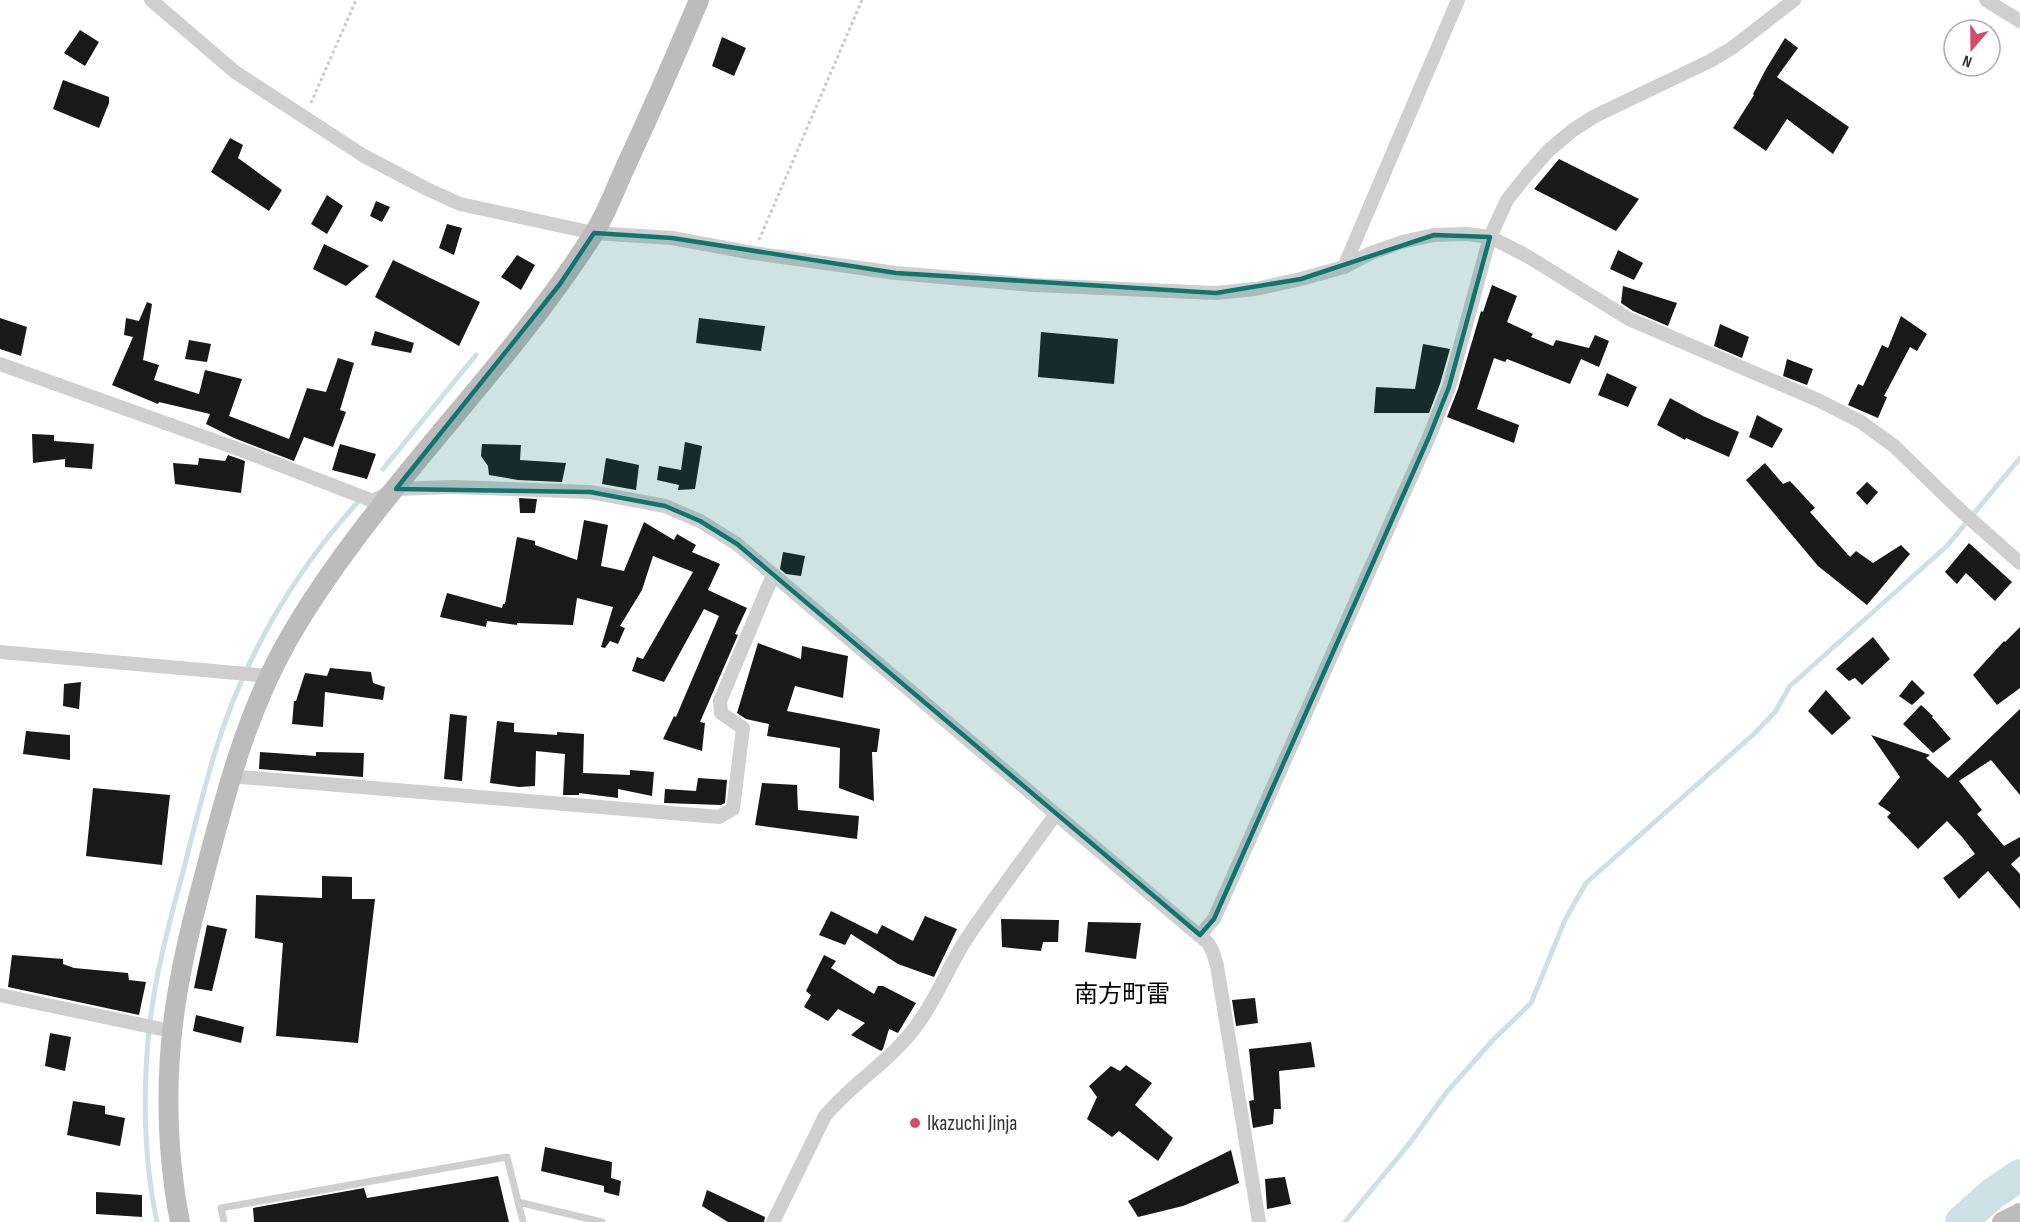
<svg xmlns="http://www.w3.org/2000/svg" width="2020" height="1222" viewBox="0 0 2020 1222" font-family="'Sofia Sans Condensed','Noto Sans JP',sans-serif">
<rect width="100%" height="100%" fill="#fff"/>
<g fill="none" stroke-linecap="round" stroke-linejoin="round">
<g stroke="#cce0e6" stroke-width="5">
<polyline points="383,469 476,355"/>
<path d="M157,1222C141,1148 142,1057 156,983C163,944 174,906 184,868C194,828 204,788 216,749C244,659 293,573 357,503"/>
<polyline points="1345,1222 1409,1144 1446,1093 1492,1041 1531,1003 1565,920 1586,883 1755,733 1775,712 1790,686 1947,546 2020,458"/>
</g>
<polyline stroke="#cce0e6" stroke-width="32" points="1961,1222 1991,1195 2020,1175"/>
</g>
<g fill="#191919">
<polygon points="80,30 99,42 85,66 64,53"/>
<polygon points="722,37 746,48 734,76 712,66"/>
<polygon points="1785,38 1798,48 1777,77 1849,127 1833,154 1787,119 1766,151 1733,128 1754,95 1753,94 1766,69"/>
<polygon points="63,80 109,97 109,103 99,128 53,109"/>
<polygon points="230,138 243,145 238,158 282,190 269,211 211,172"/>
<polygon points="1559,159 1639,199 1616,231 1534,189"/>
<polygon points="327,195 343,206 327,234 311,224"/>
<polygon points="376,201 390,207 382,222 370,216"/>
<polygon points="447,224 462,228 454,255 439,248"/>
<polygon points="324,244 369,266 346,286 313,269"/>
<polygon points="1618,250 1643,263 1634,280 1610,269"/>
<polygon points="517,255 535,265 521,290 501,277"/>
<polygon points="393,260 480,302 459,346 375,297"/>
<polygon points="1492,285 1517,296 1507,322 1533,334 1531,337 1553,346 1556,340 1589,348 1595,335 1609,341 1599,367 1581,359 1570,384 1507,359 1505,362 1494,358 1477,409 1519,425 1514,443 1447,417 1458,389 1481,311 1483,312"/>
<polygon points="1623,286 1677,303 1668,326 1633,311 1621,303"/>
<polygon points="147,302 152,304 143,360 159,365 154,380 199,394 205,370 242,379 229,416 289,439 307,388 326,392 338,358 354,363 340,410 346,412 333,447 304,437 294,461 234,438 206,424 210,414 159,402 158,404 112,385 133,337 124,335 126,318 139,321"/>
<polygon points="1901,316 1927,334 1917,351 1910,347 1884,396 1887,397 1878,418 1848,405 1858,384 1863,386 1882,345 1888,348"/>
<polygon points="0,318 27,327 21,356 0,349"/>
<polygon points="699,318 765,326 761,351 696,343"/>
<polygon points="1720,324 1749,337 1742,358 1714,346"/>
<polygon points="375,331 414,343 411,353 371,345"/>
<polygon points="1041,332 1118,339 1114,384 1038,377"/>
<polygon points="189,340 211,344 207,362 185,359"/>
<polygon points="1423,344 1450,349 1440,384 1429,413 1374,413 1376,387 1415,389"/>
<polygon points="1787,359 1813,369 1807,385 1783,376"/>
<polygon points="1607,373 1637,387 1628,407 1598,395"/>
<polygon points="1670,398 1703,416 1739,432 1729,457 1686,438 1685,440 1657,425"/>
<polygon points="1757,415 1783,429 1772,448 1749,437"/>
<polygon points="32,434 54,435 54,441 94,444 92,469 65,467 65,459 33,463"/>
<polygon points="685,442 702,446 695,489 678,490 679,485 657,480 659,466 681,470"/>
<polygon points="340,444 376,454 367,479 332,470"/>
<polygon points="482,444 521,445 520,460 566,463 562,482 518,480 489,475 488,466 481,456"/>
<polygon points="228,455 245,461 241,493 175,484 173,463 198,465 199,458 225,461"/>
<polygon points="606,458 639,465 636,490 602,484"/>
<polygon points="1765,463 1783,484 1790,481 1815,508 1810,512 1850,557 1856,551 1873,563 1901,545 1910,554 1867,605 1818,566 1746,480"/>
<polygon points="1867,482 1878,492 1867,505 1856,493"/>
<polygon points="519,498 537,499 535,513 520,513"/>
<polygon points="584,520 608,525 601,566 624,571 644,522 674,540 677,534 696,545 692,552 720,564 708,590 747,608 735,634 738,635 700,722 705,723 702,751 663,739 674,716 676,717 719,616 704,609 664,682 632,671 637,657 643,659 693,572 653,556 642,590 620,626 625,628 618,644 610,641 605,648 601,647 613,607 577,598 573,625 517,623 517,625 487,621 486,627 440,617 447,593 502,608 503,604 505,604 517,537 535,541 535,545 577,560"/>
<polygon points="1969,543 2012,582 1995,601 1966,573 1957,584 1945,572"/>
<polygon points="783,552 805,556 801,576 786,574 780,569"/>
<polygon points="2020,627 2020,688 1997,705 1973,675 2004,641 2005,642"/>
<polygon points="1873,637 1890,659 1862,685 1855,678 1849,681 1836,669"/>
<polygon points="758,643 801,659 802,646 848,656 843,698 795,686 787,711 880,729 877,752 872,752 874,801 839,788 840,748 767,736 769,724 746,719 737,713"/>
<polygon points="330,668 371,672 373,683 385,687 383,700 325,692 323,727 292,724 294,701 296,701 305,673 327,676"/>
<polygon points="1912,680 1925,693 1912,705 1899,696"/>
<polygon points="81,682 79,709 63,706 64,684"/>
<polygon points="1826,690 1851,718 1832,735 1808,711"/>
<polygon points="1921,705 1933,716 1932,717 1951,739 1933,753 1903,724"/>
<polygon points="2020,709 2020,795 1991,760 1959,781 1982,810 1977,814 2004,846 2020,837 2020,856 2011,864 2020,874 2020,909 1988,871 1959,899 1943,878 1975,854 1963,838 1947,821 1918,849 1887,817 1891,813 1878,804 1900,777 1871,735 1930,755 1926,758 1948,778"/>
<polygon points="450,714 467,716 462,781 444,779"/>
<polygon points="497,721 514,723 514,732 557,735 557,732 584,734 583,773 630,775 630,770 654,772 652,796 618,789 618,798 579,793 579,795 563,795 565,754 536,751 535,786 519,787 490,783"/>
<polygon points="26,731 70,735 70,760 23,754"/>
<polygon points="260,752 316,756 316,752 364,753 363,777 259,769"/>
<polygon points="698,778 727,780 725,803 721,805 664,803 665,789 696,791"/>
<polygon points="762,783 797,785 798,810 859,816 857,839 755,825"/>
<polygon points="93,788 170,795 162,865 86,856"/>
<polygon points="322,876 352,877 352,899 375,899 358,1043 276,1036 283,943 255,938 256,895 322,898"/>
<polygon points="831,911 877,934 882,925 913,941 925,916 957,929 934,977 898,964 851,934 845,945 819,935"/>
<polygon points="1001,919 1059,920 1058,942 1043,942 1041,951 1002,947"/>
<polygon points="1088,922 1141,923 1136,959 1085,952"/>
<polygon points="207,925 227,929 212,991 194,988"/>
<polygon points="12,955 63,959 63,964 74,968 128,973 129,980 146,982 139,1015 8,987"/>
<polygon points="824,955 836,961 831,968 874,994 878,986 883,986 916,1003 898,1033 889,1029 883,1049 881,1051 851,1035 865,1023 838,1009 828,1021 804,1007 811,995 806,991"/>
<polygon points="1255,998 1258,1023 1236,1026 1232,1000"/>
<polygon points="196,1015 244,1027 241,1043 193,1031"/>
<polygon points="50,1033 71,1037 65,1071 45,1066"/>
<polygon points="1311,1042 1315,1067 1279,1071 1281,1109 1274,1109 1273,1124 1253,1128 1249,1101 1254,1100 1249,1049"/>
<polygon points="1126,1065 1152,1083 1135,1105 1173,1138 1158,1161 1119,1131 1112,1137 1087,1119 1097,1097 1089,1086 1111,1066 1120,1071"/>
<polygon points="73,1101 105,1106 105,1114 125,1118 120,1146 67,1135"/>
<polygon points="545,1147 612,1162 611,1178 621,1181 619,1196 604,1192 604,1186 541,1171"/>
<polygon points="1231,1150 1239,1183 1183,1206 1138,1217 1128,1201"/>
<polygon points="498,1176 509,1222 254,1222 253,1208 364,1188 367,1198"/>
<polygon points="1285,1177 1291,1204 1267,1209 1265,1179"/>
<polygon points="707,1190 765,1217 764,1222 728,1222 702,1206"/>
<polygon points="96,1192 142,1195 142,1217 96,1214"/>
</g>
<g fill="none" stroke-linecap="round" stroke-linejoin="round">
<g stroke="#c9c9c9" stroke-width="3" stroke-dasharray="3 3" stroke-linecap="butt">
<polyline points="311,103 356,0"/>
<polyline points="759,240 862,0"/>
</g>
<g stroke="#cfcfcf" stroke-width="7">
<polyline points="518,1202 602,1222"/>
<polyline points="224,1222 221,1208 507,1157 523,1222"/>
</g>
<g stroke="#cfcfcf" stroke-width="14">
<polyline points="151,0 235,72 364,156 427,189 460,204 594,233 672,238 753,253 896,273 1034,285 1216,293 1255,289 1301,279 1344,267 1371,253 1402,242 1434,235 1467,234 1490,237 1527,256 1629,319 1820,401 1861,422 1894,446 1958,508 2020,563"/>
<polyline points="1986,0 2020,21"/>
<polyline points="1344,267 1458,0"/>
<polyline points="0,364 241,450 373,501 396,489 454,487 590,492 665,506 700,521 737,544 1208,943 1213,952 1217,966 1259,1222"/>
<polyline points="0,652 269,676"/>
<polyline points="230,776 719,817 733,809 743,728 721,713 720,701 773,575"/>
<polyline points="1200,935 1214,919 1429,437 1449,387 1490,237 1507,200 1526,176 1549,150 1573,130 1595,116 1710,61 1732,48 1794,0"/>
<polyline points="0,995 171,1031"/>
<path d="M773,1222L825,1116C853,1082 894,1059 919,1022C938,996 949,965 967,938C995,896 1026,856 1055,815"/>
</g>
<g stroke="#bcbcbc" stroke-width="20">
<path d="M180,1222C175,1198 172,1172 170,1147C164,1060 175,987 197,903C221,812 242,720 289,638C373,493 501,378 591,238C605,217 614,192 624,170C650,114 675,57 699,0"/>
<polyline points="2002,1222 2020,1213"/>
</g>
</g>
<path fill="#0f766e" fill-opacity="0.2" stroke="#0f766e" stroke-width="4.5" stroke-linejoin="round" d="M594,233L672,238L896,273L1216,293L1301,279L1434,235L1490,237L1449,387L1429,437L1214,919L1200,935L737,544L700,521L665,506L590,492L396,489L560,284Z"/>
<circle fill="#d14c6d" stroke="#fff" stroke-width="2" cx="915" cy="1123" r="6"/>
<g text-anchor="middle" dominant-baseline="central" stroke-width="6" stroke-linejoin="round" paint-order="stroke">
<g font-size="21" fill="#323232" stroke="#fff" text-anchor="start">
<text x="927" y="1123">Ikazuchi Jinja</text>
</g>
<g font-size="24" fill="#000" stroke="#fff">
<text x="1122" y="994">南方町雷</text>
</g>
</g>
<g transform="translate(1972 48) rotate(200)"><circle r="28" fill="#ffffff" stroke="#adadad" stroke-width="1.5"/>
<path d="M0-4.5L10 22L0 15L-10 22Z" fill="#d14c6d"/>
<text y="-9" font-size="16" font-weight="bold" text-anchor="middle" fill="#323232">N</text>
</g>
</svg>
